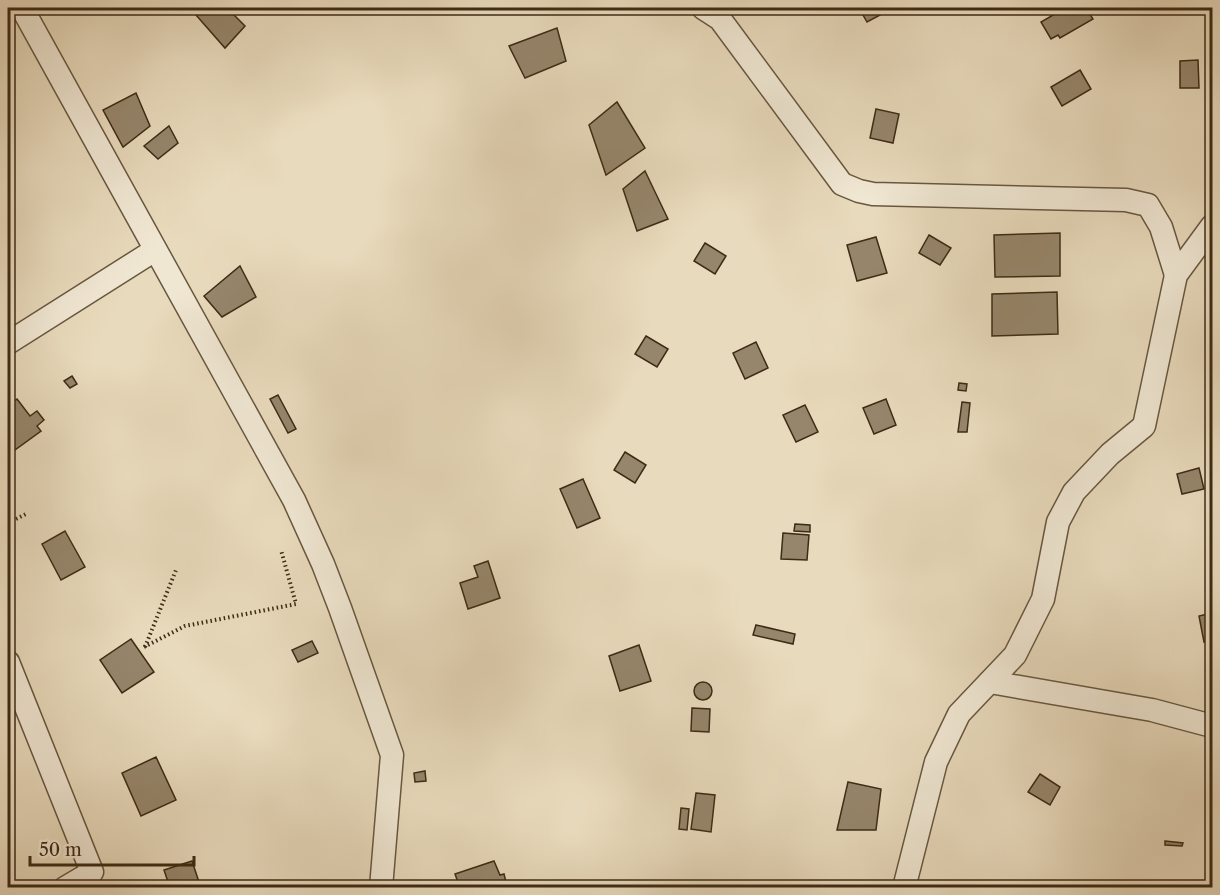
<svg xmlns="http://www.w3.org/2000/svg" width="1220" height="895" viewBox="0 0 1220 895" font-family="'Libre Caslon Text',serif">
<rect width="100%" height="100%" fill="#e8dabc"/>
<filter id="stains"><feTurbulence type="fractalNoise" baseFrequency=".00333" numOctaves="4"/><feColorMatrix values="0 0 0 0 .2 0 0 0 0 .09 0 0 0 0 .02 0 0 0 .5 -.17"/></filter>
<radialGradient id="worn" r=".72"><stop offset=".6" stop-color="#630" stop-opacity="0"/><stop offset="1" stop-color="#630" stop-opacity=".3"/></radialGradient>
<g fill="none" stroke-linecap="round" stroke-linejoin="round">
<polyline stroke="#817058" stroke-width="7" points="1212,888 1212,887"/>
</g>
<g fill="#96866c" stroke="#3d2b16" stroke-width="1.5">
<polygon points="203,8 227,8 245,26 225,48 196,15"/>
<polygon points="859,8 893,8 867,22"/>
<polygon points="1065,8 1086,8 1093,19 1060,38 1058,35 1051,39 1041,22"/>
<polygon points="557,28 566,61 525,78 509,46"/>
<polygon points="1198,60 1199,88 1180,88 1180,61"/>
<polygon points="1080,70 1091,89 1062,106 1051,87"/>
<polygon points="136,93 150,126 123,147 103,110"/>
<polygon points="617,102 645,148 606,175 589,125"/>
<polygon points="876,109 899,114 893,143 870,138"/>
<polygon points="169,126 178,143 158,159 144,146"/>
<polygon points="645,171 668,219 637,231 623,189"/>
<polygon points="1060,233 1060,276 995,277 994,235"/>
<polygon points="929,235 951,248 940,265 919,253"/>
<polygon points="876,237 887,273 857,281 847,245"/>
<polygon points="705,243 726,256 715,274 694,261"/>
<polygon points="240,266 256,297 222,317 204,296"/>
<polygon points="1057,292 1058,334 992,336 992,294"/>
<polygon points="646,336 668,349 657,367 635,354"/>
<polygon points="756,342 768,368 745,379 733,353"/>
<polygon points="72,376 77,384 70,388 64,381"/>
<polygon points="959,383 967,384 966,391 958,390"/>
<polygon points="278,395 296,429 288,433 270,399"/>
<polygon points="17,399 30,416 37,411 44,420 37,426 41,431 8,455 8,406"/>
<polygon points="886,399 896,425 874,434 863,408"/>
<polygon points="962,402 970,403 967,432 958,432"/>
<polygon points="805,405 818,432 796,442 783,415"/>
<polygon points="625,452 646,465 635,483 614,470"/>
<polygon points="1199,468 1204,489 1182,494 1177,474"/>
<polygon points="583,479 600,518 577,528 560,489"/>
<polygon points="795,524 810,525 810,532 794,531"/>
<polygon points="65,531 85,567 61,580 42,544"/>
<polygon points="783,533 809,535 807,560 781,559"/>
<polygon points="488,561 500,598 468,609 460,583 478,577 474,566"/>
<polygon points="1212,613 1212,640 1204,642 1199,616"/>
<polygon points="756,625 795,634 793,644 753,635"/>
<polygon points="131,639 154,672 122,693 100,660"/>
<polygon points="312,641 318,653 298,662 292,650"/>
<polygon points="639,645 651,681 620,691 609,656"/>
<circle cx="703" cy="691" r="9"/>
<polygon points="692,708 710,709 709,732 691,731"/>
<polygon points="156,757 176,800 141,816 122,773"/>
<polygon points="425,771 426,781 415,782 414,773"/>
<polygon points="1040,774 1060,787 1050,805 1028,792"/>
<polygon points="848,782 881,789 876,830 837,830"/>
<polygon points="696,793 715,795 711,832 691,829"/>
<polygon points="681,808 689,809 687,830 679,829"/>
<polygon points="1165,841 1183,843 1182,846 1165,845"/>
<polygon points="192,861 201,888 170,888 164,870"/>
<polygon points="494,861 500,875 504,874 506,882 502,884 503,888 460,888 455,874"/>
</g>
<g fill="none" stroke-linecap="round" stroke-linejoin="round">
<g stroke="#685740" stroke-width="25">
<g id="street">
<polyline points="22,8 294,500 323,564 340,608 392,755 381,888"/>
<polyline points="703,8 720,19 842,184 859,191 873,194 1126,200 1148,205 1161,227 1176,275"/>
<polyline points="8,343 155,250"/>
<polyline points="8,662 92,872 65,888"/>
<polyline points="990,682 1152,710 1212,726"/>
<polyline points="904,888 936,762 959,714 1015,655 1043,599 1058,522 1074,492 1110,454 1144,426 1176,275 1212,226"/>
</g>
</g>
<g stroke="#3d2b16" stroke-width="4" stroke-dasharray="1.5 3" stroke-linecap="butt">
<polyline points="8,523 26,514"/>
<polyline points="144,647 185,626 296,604 281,550"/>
<polyline points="145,647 176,570"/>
</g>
<use href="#street" stroke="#f0e7d3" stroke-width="22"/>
</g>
<rect width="1220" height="895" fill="none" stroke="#e8dabc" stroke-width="30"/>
<rect x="9" y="9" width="1202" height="877" fill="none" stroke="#3d2b16" stroke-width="3"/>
<rect x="15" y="15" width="1190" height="865" fill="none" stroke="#3d2b16" stroke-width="1.5"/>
<path d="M30 856v9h164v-9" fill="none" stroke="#3d2b16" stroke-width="3"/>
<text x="39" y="856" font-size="18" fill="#3d2b16" stroke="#f0e7d3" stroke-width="4.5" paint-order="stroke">50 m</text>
<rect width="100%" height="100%" filter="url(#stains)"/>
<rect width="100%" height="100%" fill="url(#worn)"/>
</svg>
